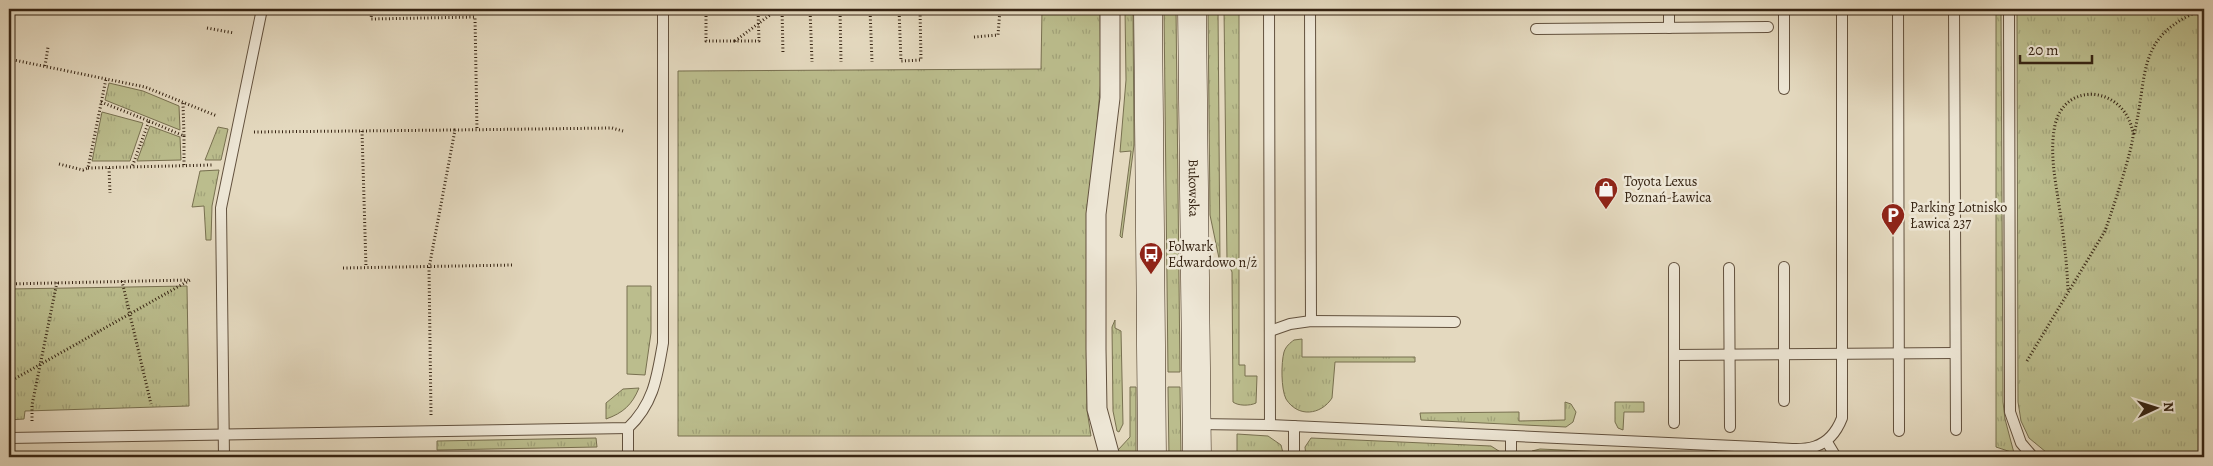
<svg xmlns="http://www.w3.org/2000/svg" width="2213" height="466" viewBox="0 0 2213 466" font-family="Alegreya,serif">
<defs>
<pattern id="grass-tufts" width="24" height="20" patternUnits="userSpaceOnUse" patternTransform="scale(1.25)"><rect width="24" height="20" fill="#bbbd8d"/><path d="M3 7l-1-3M5 7V3M7 7l1-3M15 17l-1-3M17 17v-4M19 17l1-3" fill="none" stroke="#a1a279"/></pattern>
</defs>
<rect width="100%" height="100%" fill="#e4d9bf"/>
<filter id="stains"><feTurbulence type="fractalNoise" baseFrequency=".004" numOctaves="4"/><feColorMatrix values="0 0 0 0 .2 0 0 0 0 .09 0 0 0 0 .02 0 0 0 .5 -.17"/></filter>
<radialGradient id="worn" r=".72"><stop offset=".6" stop-color="#630" stop-opacity="0"/><stop offset="1" stop-color="#630" stop-opacity=".3"/></radialGradient>
<g fill="url(#grass-tufts)" stroke="#787050">
<polygon points="1042,9 1100,9 1101,80 1090,201 1087,410 1091,436 678,436 678,71 1041,69"/>
<polygon points="1125,9 1133,9 1134,145 1122,238 1120,236 1131,151 1120,152 1126,80"/>
<polygon points="1164,9 1176,9 1180,372 1168,372"/>
<polygon points="1208,9 1218,9 1220,263 1210,215"/>
<path d="M1224,9H1239V365H1245V376H1257L1256,403C1250,406 1238,406 1233,402L1232,272L1227,261Z"/>
<polygon points="1996,9 2001,9 2003,402 2005,419 2014,453 1996,447"/>
<polygon points="2017,9 2204,9 2204,457 2052,457 2029,438 2021,421 2018,402"/>
<polygon points="109,83 143,91 179,106 180,130 105,100"/>
<polygon points="102,112 143,123 130,161 92,161"/>
<polygon points="150,126 180,137 181,160 137,161"/>
<polygon points="218,127 228,129 221,160 205,160"/>
<polygon points="219,170 212,206 211,240 206,240 204,206 192,207 200,171"/>
<polygon points="187,286 189,406 25,411 24,419 9,420 9,289"/>
<polygon points="627,286 651,286 651,333 645,375 627,374"/>
<polygon points="1115,320 1115,328 1121,331 1123,424 1119,432 1117,431 1113,411 1112,327"/>
<path d="M1302,339V357H1415V362H1335L1332,398C1321,415 1298,418 1286,399C1281,389 1281,363 1284,352C1286,346 1290,343 1294,340Z"/>
<polygon points="1130,387 1136,387 1136,457 1120,457 1118,450 1130,437"/>
<polygon points="1168,387 1180,387 1181,457 1169,457"/>
<path d="M639,388C632,405 623,413 606,419V403L623,389Z"/>
<polygon points="1565,402 1571,404 1576,412 1573,422 1566,427 1421,420 1420,413 1519,412 1519,421 1565,420"/>
<polygon points="1615,402 1644,402 1644,412 1624,412 1623,430 1618,428 1615,422"/>
<polygon points="1237,434 1268,436 1281,445 1284,457 1237,457"/>
<polygon points="596,438 597,447 437,450 437,441"/>
<polygon points="1311,438 1491,446 1502,453 1502,457 1306,457 1305,447"/>
<polygon points="1540,449 1713,457 1529,457 1532,451"/>
</g>
<g fill="none" stroke-linecap="round" stroke-linejoin="round">
<g stroke="#62513e" stroke-width="12">
<g id="lane">
<polyline points="1269,9 1270,425"/>
<polyline points="1310,9 1311,321"/>
<polyline points="1669,9 1669,28"/>
<polyline points="1784,9 1784,89"/>
<polyline points="1898,9 1899,431"/>
<polyline points="1954,9 1956,430"/>
<polyline points="2009,9 2010,412 2021,443 2033,457"/>
<polyline points="1536,29 1768,27"/>
<polyline points="1784,267 1784,401"/>
<polyline points="1729,268 1730,427"/>
<polyline points="1270,331 1290,324 1311,321 1455,322"/>
<polyline points="1674,355 1955,353"/>
<polyline points="1674,423 1674,268"/>
<path d="M1197,424L1270,425L1757,447C1794,448 1826,459 1842,418V9"/>
<polyline points="1294,426 1294,457"/>
<polyline points="628,428 628,457"/>
<polyline points="1511,437 1511,457"/>
<path d="M9,438L628,428C654,403 657,377 663,343V9"/>
<polyline points="1827,442 1836,457"/>
<polyline points="224,457 221,208 262,9"/>
</g>
</g>
<g stroke="#62513e" stroke-width="21">
<polyline id="street" points="1110,9 1110,98 1096,214 1096,349 1097,409 1110,457"/>
</g>
<g stroke="#362413" stroke-width="29">
<g id="secondary">
<polyline points="1148,9 1152,457"/>
<path id="s1" d="M1192,9L1197,457"/>
</g>
</g>
<g stroke="#362413" stroke-width="3" stroke-dasharray="1 2.5" stroke-linecap="butt">
<polyline points="372,9 371,19 475,17 477,130"/>
<polyline points="706,9 706,41 735,41"/>
<polyline points="758,9 759,41 735,41 778,9"/>
<polyline points="782,9 783,54"/>
<polyline points="810,9 812,62"/>
<polyline points="840,9 841,62"/>
<polyline points="870,9 872,62"/>
<polyline points="899,9 901,61 921,60 920,9"/>
<polyline points="207,28 234,33"/>
<polyline points="974,37 998,35 1000,9"/>
<polyline points="9,59 145,87 217,116"/>
<polyline points="45,66 48,47"/>
<polyline points="101,102 149,121 132,167"/>
<polyline points="149,121 184,136 183,103"/>
<polyline points="362,131 366,267"/>
<polyline points="254,132 455,130"/>
<path d="M2134,134C2149,74 2134,36 2204,9"/>
<polyline points="184,136 184,165"/>
<polyline points="59,164 83,170 88,168 106,79"/>
<polyline points="88,168 212,165"/>
<polyline points="109,168 110,193"/>
<polyline points="343,268 513,265"/>
<polyline points="122,281 151,404"/>
<polyline points="9,284 188,280"/>
<path d="M2027,361L2105,231C2110,217 2135,143 2133,133C2125,86 2065,80 2055,125C2049,154 2056,183 2060,212C2064,238 2067,264 2068,291"/>
<polyline points="9,382 190,280"/>
<polyline points="431,415 429,268 455,130 612,128 623,131"/>
<polyline points="32,421 32,405 57,282"/>
</g>
<use href="#lane" stroke="#ede6d5" stroke-width="10"/>
<use href="#street" stroke="#ede6d5" stroke-width="19"/>
<use href="#secondary" stroke="#ede6d5" stroke-width="28"/>
</g>
<defs>
<g id="shop-pin" transform="scale(1.25)"><path d="M0 17L-7.5 6A9.5 9.5 0 1 1 7.5 6Z" fill="#8f2418" stroke="#ede6d5"/><path d="M-5-2.5h2.3a2.7 3.5 0 0 1 5.4 0H5L5.5 6h-11ZM-1.5-2.5h3a1.5 2.3 0 0 0-3 0Z" fill="#fff"/></g>
<g id="parking-pin" transform="scale(1.25)"><path d="M0 17L-7.5 6A9.5 9.5 0 1 1 7.5 6Z" fill="#8f2418" stroke="#ede6d5"/><path d="M-3.5-5.5H1a3.5 3.5 0 0 1 0 7H-1V5.5H-3.5ZM-1-3.4V-.6H.8a1.4 1.4 0 0 0 0-2.8Z" fill="#fff"/></g>
<g id="bus-pin" transform="scale(1.25)"><path d="M0 17L-7.5 6A9.5 9.5 0 1 1 7.5 6Z" fill="#8f2418" stroke="#ede6d5"/><path d="M-5-6H5V4H4V6H2V4H-2V6H-4V4H-5ZM-3.5-4V0h7V-4ZM-3.5 1.2v1.5H-2V1.2ZM2 1.2v1.5H3.5V1.2Z" fill="#fff"/></g>
</defs>
<g fill-rule="evenodd">
<use href="#shop-pin" x="1606" y="189"/>
<use href="#parking-pin" x="1893" y="215"/>
<use href="#bus-pin" x="1151" y="254"/>
</g>
<g text-anchor="middle" dominant-baseline="central" stroke-width="5" stroke-linejoin="round" paint-order="stroke">
<g font-size="14" fill="#362413" stroke="#ede6d5" text-anchor="start">
<text x="1624" y="181">Toyota Lexus<tspan x="1624" dy="16">Poznań-Ławica</tspan></text>
<text x="1910" y="207">Parking Lotnisko<tspan x="1910" dy="16">Ławica 237</tspan></text>
<text x="1168" y="246">Folwark<tspan x="1168" dy="16">Edwardowo n/ż</tspan></text>
</g>
<g font-size="14" fill="#362413" stroke="#ede6d5">
<text stroke="none"><textPath href="#s1" startOffset="179">Bukowska</textPath></text>
</g>
</g>
<rect width="2213" height="466" fill="none" stroke="#e4d9bf" stroke-width="30"/>
<rect x="10" y="10" width="2193" height="446" fill="none" stroke="#362413" stroke-width="2.5"/>
<rect x="15" y="15" width="2183" height="436" fill="none" stroke="#362413"/>
<g transform="translate(2156 408) rotate(86)" stroke="#ede6d5" stroke-width="4" paint-order="stroke">
<path d="M0-4L9 19L0 12L-9 19Z" fill="#362413"/>
<text y="-8" font-size="14" font-weight="bold" text-anchor="middle" fill="#362413">N</text>
</g>
<path d="M2020 55v8h72v-8" fill="none" stroke="#362413" stroke-width="2.5"/>
<text x="2028" y="55" font-size="15" fill="#362413" stroke="#ede6d5" stroke-width="4" paint-order="stroke">20 m</text>
<rect width="100%" height="100%" filter="url(#stains)"/>
<rect width="100%" height="100%" fill="url(#worn)"/>
</svg>
